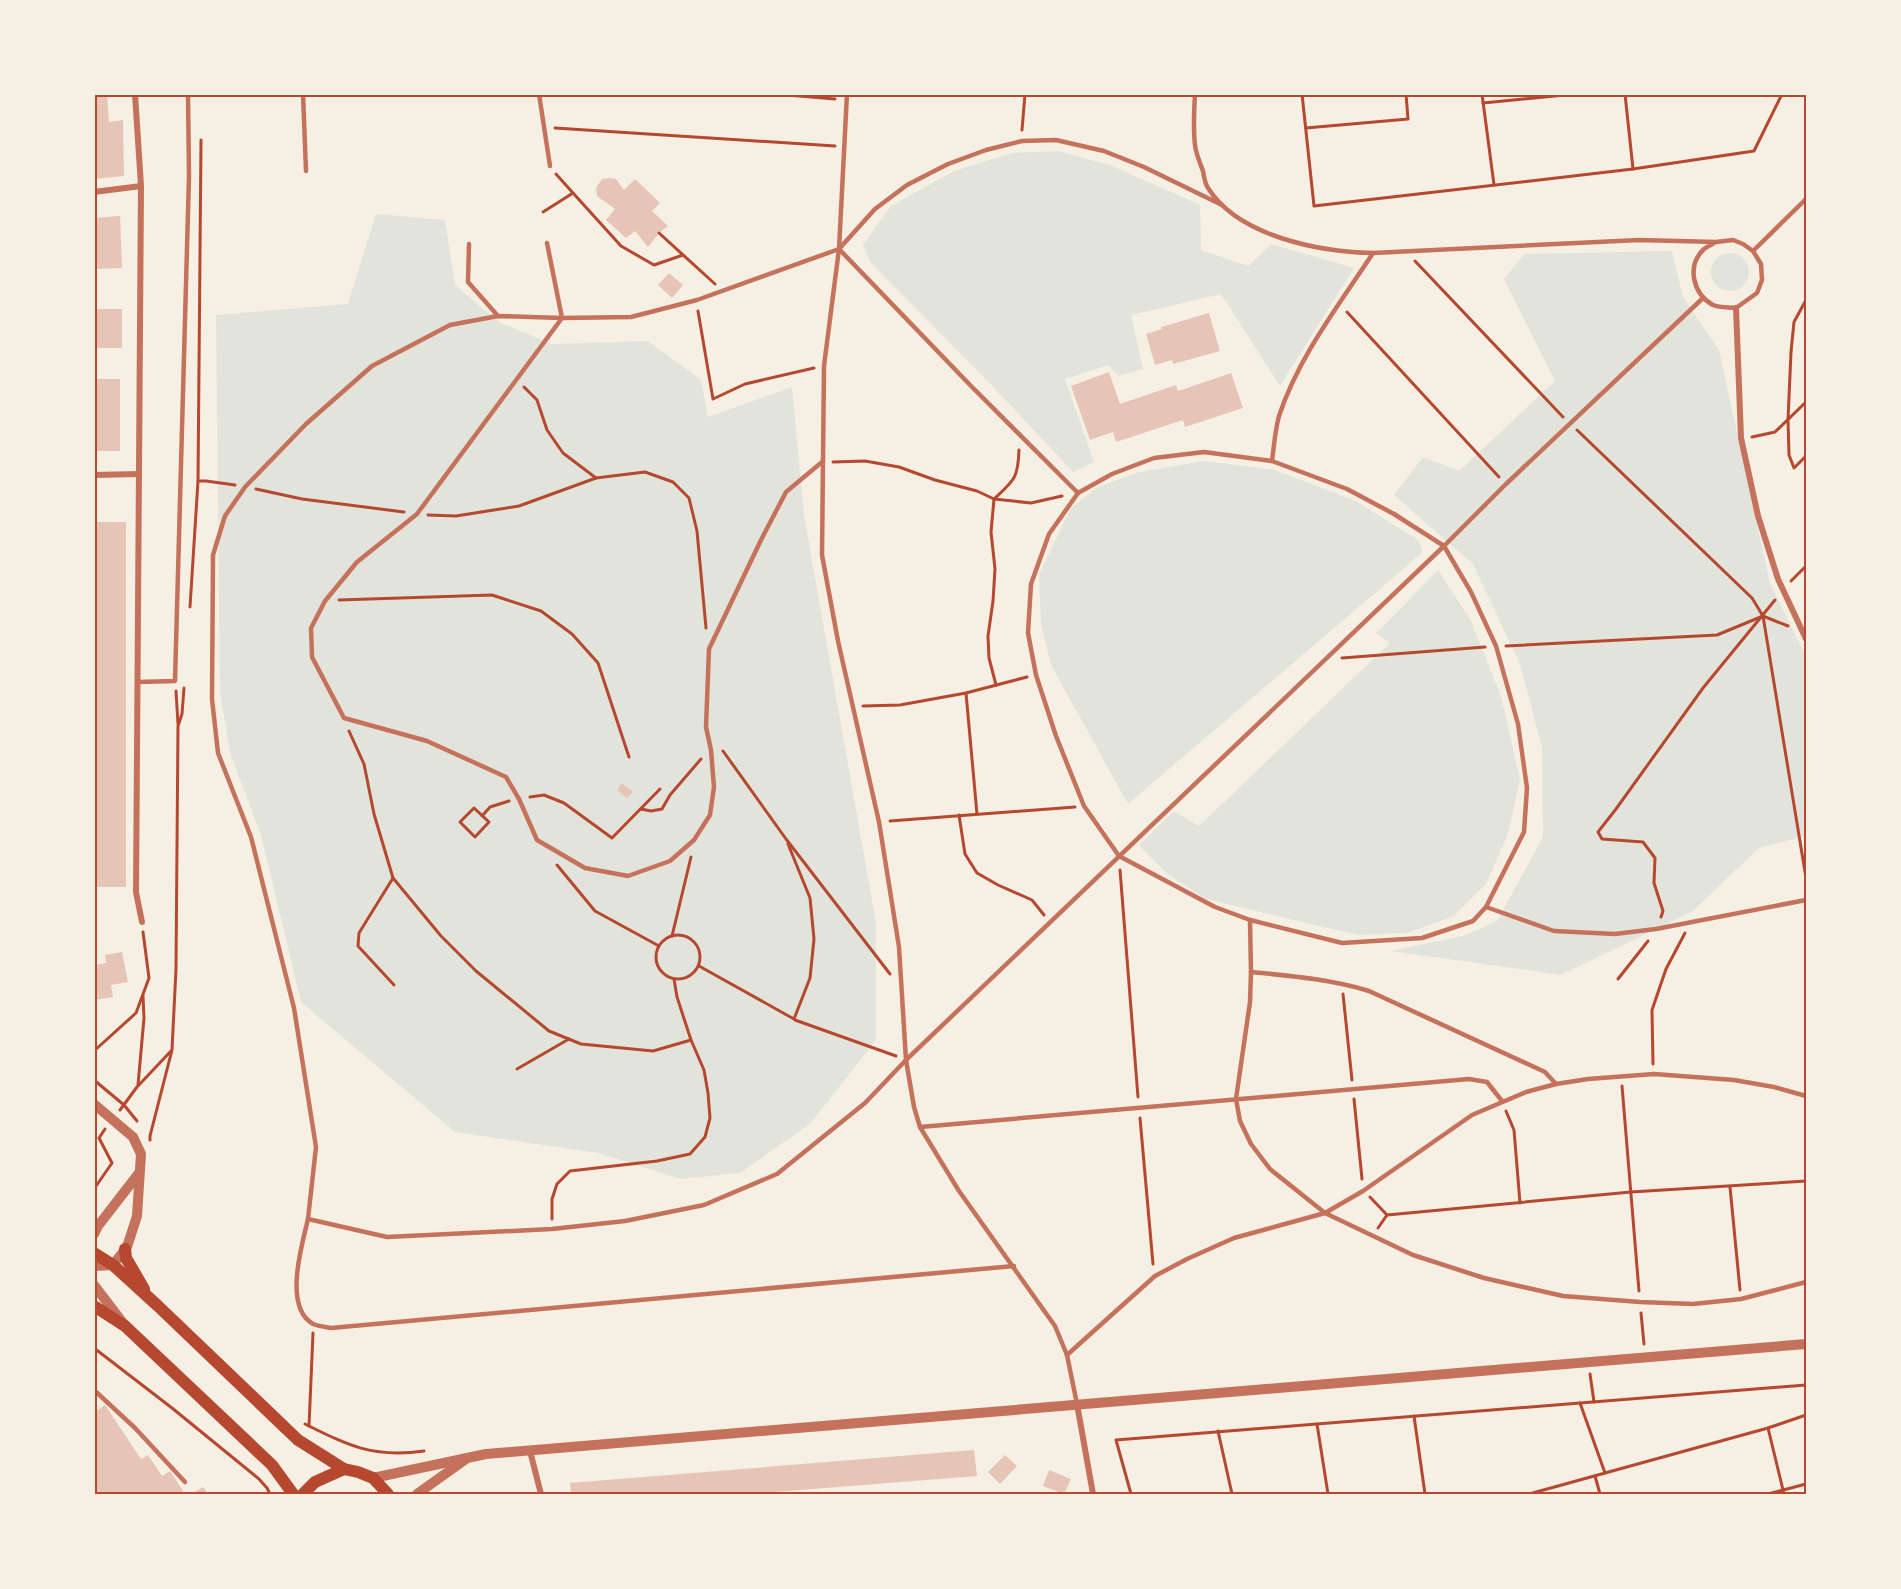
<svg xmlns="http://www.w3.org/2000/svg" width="1901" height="1589" viewBox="0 0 1901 1589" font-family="'DM Sans',sans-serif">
<rect width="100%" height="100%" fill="#f6efe4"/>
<g fill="#e2e4dc">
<polygon points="1058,151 1110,165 1200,205 1201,250 1248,266 1271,244 1354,268 1280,386 1221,294 1131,315 1143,369 1119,376 1108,365 1065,379 1094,462 1073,472 980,373 870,262 863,245 891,206 954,171 1012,153"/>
<polygon points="376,214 445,220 455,285 499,322 551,344 648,341 701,380 708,417 792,387 804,515 876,923 876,1040 810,1124 740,1173 681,1179 598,1153 455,1132 301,1002 261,835 230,753 220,692 216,315 348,304"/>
<polygon points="1672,251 1683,297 1719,350 1770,583 1806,657 1806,836 1759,848 1693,911 1561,975 1390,951 1463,936 1497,921 1543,837 1542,748 1520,664 1473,564 1394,495 1423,457 1459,471 1555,381 1504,279 1524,254"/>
<circle cx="1730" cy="272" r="19"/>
<polygon points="1204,461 1275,470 1356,501 1418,540 1423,552 1128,804 1051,665 1041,625 1039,574 1071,508 1096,488 1139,472"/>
<polygon points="1438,570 1470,619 1501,696 1520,779 1508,834 1486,884 1454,916 1407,933 1358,935 1206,899 1166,873 1139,845 1174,811 1199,826 1390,643 1376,633"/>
</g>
<g fill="#e6c5b7">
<polygon points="94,94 107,94 109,122 123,120 124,176 94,179"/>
<polygon points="610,178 616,179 624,190 635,179 660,203 652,211 668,226 659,233 648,247 635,231 626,238 606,220 615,209 597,196 596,188 602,179"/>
<polygon points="120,216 122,268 94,269 94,218"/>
<polygon points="669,273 683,285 672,298 658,285"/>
<rect x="94" y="309" width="28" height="39"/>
<polygon points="1209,313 1220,351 1173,364 1172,360 1155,365 1146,334 1162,329 1161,327"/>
<polygon points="1109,372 1120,404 1176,385 1178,391 1231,373 1243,408 1185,427 1183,420 1116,442 1113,432 1090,440 1071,386"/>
<rect x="94" y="379" width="26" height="72"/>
<rect x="94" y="522" width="32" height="365"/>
<polygon points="622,783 633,792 627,798 617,790"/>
<polygon points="122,952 128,982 111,985 113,997 94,1000 94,965 106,963 105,955"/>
<polygon points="94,1405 98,1410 105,1405 141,1459 148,1455 162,1476 170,1471 185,1494 94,1494"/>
<polygon points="974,1450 977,1476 748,1494 571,1494 570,1483"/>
<polygon points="1005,1455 1017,1466 1000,1484 988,1472"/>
<polygon points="1049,1470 1071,1479 1064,1494 1043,1486"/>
<polygon points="203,1487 208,1494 191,1494"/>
</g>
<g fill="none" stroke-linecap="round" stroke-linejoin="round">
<g stroke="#b5482f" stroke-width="3">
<polyline points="775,94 835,99"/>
<polyline points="1302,94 1314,206 1633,169 1754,151 1782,94"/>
<polyline points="1482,94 1494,185"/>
<polyline points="1625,94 1633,169"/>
<polyline points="1483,103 1576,94"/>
<polyline points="555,128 835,146"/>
<polyline points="1306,128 1408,119 1406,94"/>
<polyline points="1022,130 1025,94"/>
<polyline points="573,193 621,246 654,265 683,255"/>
<polyline points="543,212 573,193 556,174"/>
<polyline points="659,233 715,284"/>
<polyline points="1415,261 1563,417"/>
<polyline points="1806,300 1794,322 1791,352 1788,420 1789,455 1794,468 1806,456"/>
<polyline points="698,311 713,399 745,384 814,368"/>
<polyline points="1347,312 1499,477"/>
<polyline points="524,387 537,400 547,430 563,453 596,478"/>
<polyline points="1577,430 1752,598 1763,616 1806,878"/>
<polyline points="1752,437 1775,432 1806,402"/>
<polyline points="833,462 865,461 899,467 935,480 977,491 994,499 1031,503 1062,496"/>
<polyline points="198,481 206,481 235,485"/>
<polyline points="256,489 302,499 404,512"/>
<polyline points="428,515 456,516 519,506 596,478 645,472 673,482 689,498 697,531 706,628"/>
<polyline points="1791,581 1806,566"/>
<polyline points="339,600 492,595 541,611 572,634 598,663 629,757"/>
<polyline points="190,607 198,481 201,140"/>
<polyline points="1506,646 1717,635 1763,616 1788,626"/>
<polyline points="1342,658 1485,647"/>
<path d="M996,685L989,658L988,636L993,601L995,569L991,532L994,499C1014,480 1018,479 1019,450"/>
<polyline points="176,691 178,724"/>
<polyline points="966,693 977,814"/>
<polyline points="863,706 900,705 966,693 1027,677"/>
<polyline points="349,731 364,764 374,814 393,878 441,936 476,971 549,1031 581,1044 653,1051 691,1040 704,1070 708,1093 710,1118 705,1137 690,1154 657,1161 570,1171 557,1184 552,1199 552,1219"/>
<polyline points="723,751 786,839 890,974"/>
<polyline points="530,797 544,795 564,803 612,838 660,789"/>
<polygon points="474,808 489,822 475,837 460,822"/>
<polyline points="641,809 651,811 662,809 670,795 701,759"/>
<polyline points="959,815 965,854 977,873 998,885 1032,900 1044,915"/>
<polyline points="482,816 490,807 509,801"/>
<polyline points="890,821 1075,807"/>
<polyline points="557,865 595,911 659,946"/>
<polyline points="1120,870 1138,1097"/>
<polyline points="393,878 359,933 358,946 394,985"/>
<polyline points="1661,917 1663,911 1654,883 1655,858 1643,842 1602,839 1598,832 1616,809 1703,688 1775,600"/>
<circle cx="678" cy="957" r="22"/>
<polyline points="672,936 691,857"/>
<polyline points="699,966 794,1019 810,978 814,939 810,898 788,844"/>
<polyline points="674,979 677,997 691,1040"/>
<polyline points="1618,979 1648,941"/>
<polyline points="1343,994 1352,1080"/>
<polyline points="795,1020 896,1056"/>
<polyline points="94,1051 136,1013 149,978 143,932"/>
<polyline points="1653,1064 1652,1010 1666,969 1685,933"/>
<polyline points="517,1069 569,1039"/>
<polyline points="94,1080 124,1105 137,1121"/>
<polyline points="138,1085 144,1018 143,996"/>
<polyline points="1622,1086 1639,1291"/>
<polyline points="1354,1099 1362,1179"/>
<polyline points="120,1110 137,1087 171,1051"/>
<polyline points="1506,1111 1514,1130 1520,1203"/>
<polyline points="1140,1118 1153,1264"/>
<polyline points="150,1140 150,1136 172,1050 176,969 178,726 182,714 184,688"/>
<polyline points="1730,1187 1740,1290"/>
<polyline points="94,1189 112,1163 99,1138 105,1129"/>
<polyline points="1370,1197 1387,1215 1631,1192 1806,1181"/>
<polyline points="1378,1228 1387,1215"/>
<polyline points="1641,1313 1644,1344"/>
<polyline points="94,1348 172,1408 259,1479 267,1488 270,1494"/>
<polyline points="1590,1374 1594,1402"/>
<polyline points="1580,1403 1605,1473"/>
<polyline points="1414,1416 1425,1494"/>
<path d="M305,1424C349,1446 373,1458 424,1451"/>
<polyline points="1317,1424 1328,1494"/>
<polyline points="309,1426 313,1333"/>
<polyline points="1768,1428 1784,1494"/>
<polyline points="1218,1431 1232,1494"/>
<polyline points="1595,1476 1600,1494"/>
<polyline points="1131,1494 1116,1440 1806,1385"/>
<polyline points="1529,1494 1768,1428 1806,1415"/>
<polyline points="1768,1494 1806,1484"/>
</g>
<g stroke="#c5725c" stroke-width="4.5">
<polyline points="303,94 306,171"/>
<polyline points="539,94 550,166"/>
<polyline points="847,94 839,249 824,366 822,555 838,641 879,822 899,947 906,1060 914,1107 920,1127 959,1191 1055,1326 1067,1355 1077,1404"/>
<path d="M1195,94C1194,111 1193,129 1195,145C1196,154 1200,163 1203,171C1204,177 1205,184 1208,188C1239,237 1321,252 1373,253L1639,240L1716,242L1733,240L1743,244L1753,251L1761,264L1762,280L1757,293L1736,308C1729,307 1720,308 1713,305C1693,294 1686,266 1704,249C1708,246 1713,244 1716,242"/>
<polyline points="1222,205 1144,167 1104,151 1056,140 1022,141 986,150 948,164 907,185 875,209 839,249 697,300 631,317 562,318 498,316 450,325 372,366 306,424 245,487 225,516 213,555 212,699 218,753 251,837 294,1008 316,1147 308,1219 387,1237 552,1229 625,1221 704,1205 777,1174 865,1103 906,1060 1444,546 1506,484 1703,298"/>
<polyline points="547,243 562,318 417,514 357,562 325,601 311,628 312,657 344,718 427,741 506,777 519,799 537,840 585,868 628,876 670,861 694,840 710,815 714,787 711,750 706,727 709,649 761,540 786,492 822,462"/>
<polyline points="469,244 468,282 498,316"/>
<polyline points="839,249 972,387 1078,493 1112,474 1154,458 1204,452 1272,461 1347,489 1394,514 1444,546 1471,592 1496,646 1518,724 1527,788 1524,832 1486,907"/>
<polyline points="1753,251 1806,199"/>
<path d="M1272,461C1274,447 1275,430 1279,416C1299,356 1339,305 1373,253"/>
<polyline points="1078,493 1049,534 1031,584 1028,633 1036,675 1056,736 1084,806 1119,856 1215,907 1250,920 1342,943 1422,938 1473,921 1486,907 1554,931 1615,934 1656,929 1806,900"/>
<polyline points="138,682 175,681 189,176 188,94"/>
<polyline points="1250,920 1251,972 1250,1002 1236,1099 1240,1121 1251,1144 1270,1169 1325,1213 1413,1255 1484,1278 1563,1296 1640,1302 1693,1304 1741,1299 1806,1282"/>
<path d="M1251,972C1291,976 1330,979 1369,991L1545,1072L1556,1084"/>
<polyline points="920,1127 1469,1079 1487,1082 1502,1101"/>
<path d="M308,1219C302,1245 283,1307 313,1324C318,1326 326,1327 331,1328L1014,1266"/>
<polyline points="1067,1355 1155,1276 1187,1259 1234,1238 1325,1213 1363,1191 1472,1115 1526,1092 1556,1084 1588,1079 1654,1074 1734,1080 1774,1087 1806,1096"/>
<polyline points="94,1390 135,1428 185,1482"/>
</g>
<g stroke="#c5725c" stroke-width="6">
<polyline points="135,94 141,186 136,892 142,922"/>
<polyline points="94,192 141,186"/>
<polyline points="1736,308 1741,438 1758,516 1778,579 1806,639"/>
<polyline points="94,475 139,474"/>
<polyline points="1077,1404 1093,1494"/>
<polyline points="530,1451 541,1494"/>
</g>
<g stroke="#c5725c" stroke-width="10">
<polyline points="94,1104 133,1137 141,1154 137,1216 127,1247 113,1265 94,1266"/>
<polyline points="94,1234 98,1226 139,1173"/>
<polyline points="94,1285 123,1323"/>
<polyline points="373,1478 486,1454 1806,1344"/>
<polyline points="417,1494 466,1459"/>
</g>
<g stroke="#b5482f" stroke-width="12">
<polyline points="125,1249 126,1258 144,1289"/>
<polyline points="94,1253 113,1265 158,1306 298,1440 344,1469 358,1472 373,1478 388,1494"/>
<polyline points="94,1306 125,1326 272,1465 293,1494"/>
<polyline points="303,1494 315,1482 344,1469"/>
</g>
</g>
<rect width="1901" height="1589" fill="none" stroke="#f6efe4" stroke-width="192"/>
<rect x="96" y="96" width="1709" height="1397" fill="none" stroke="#b5482f" stroke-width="2"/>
</svg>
